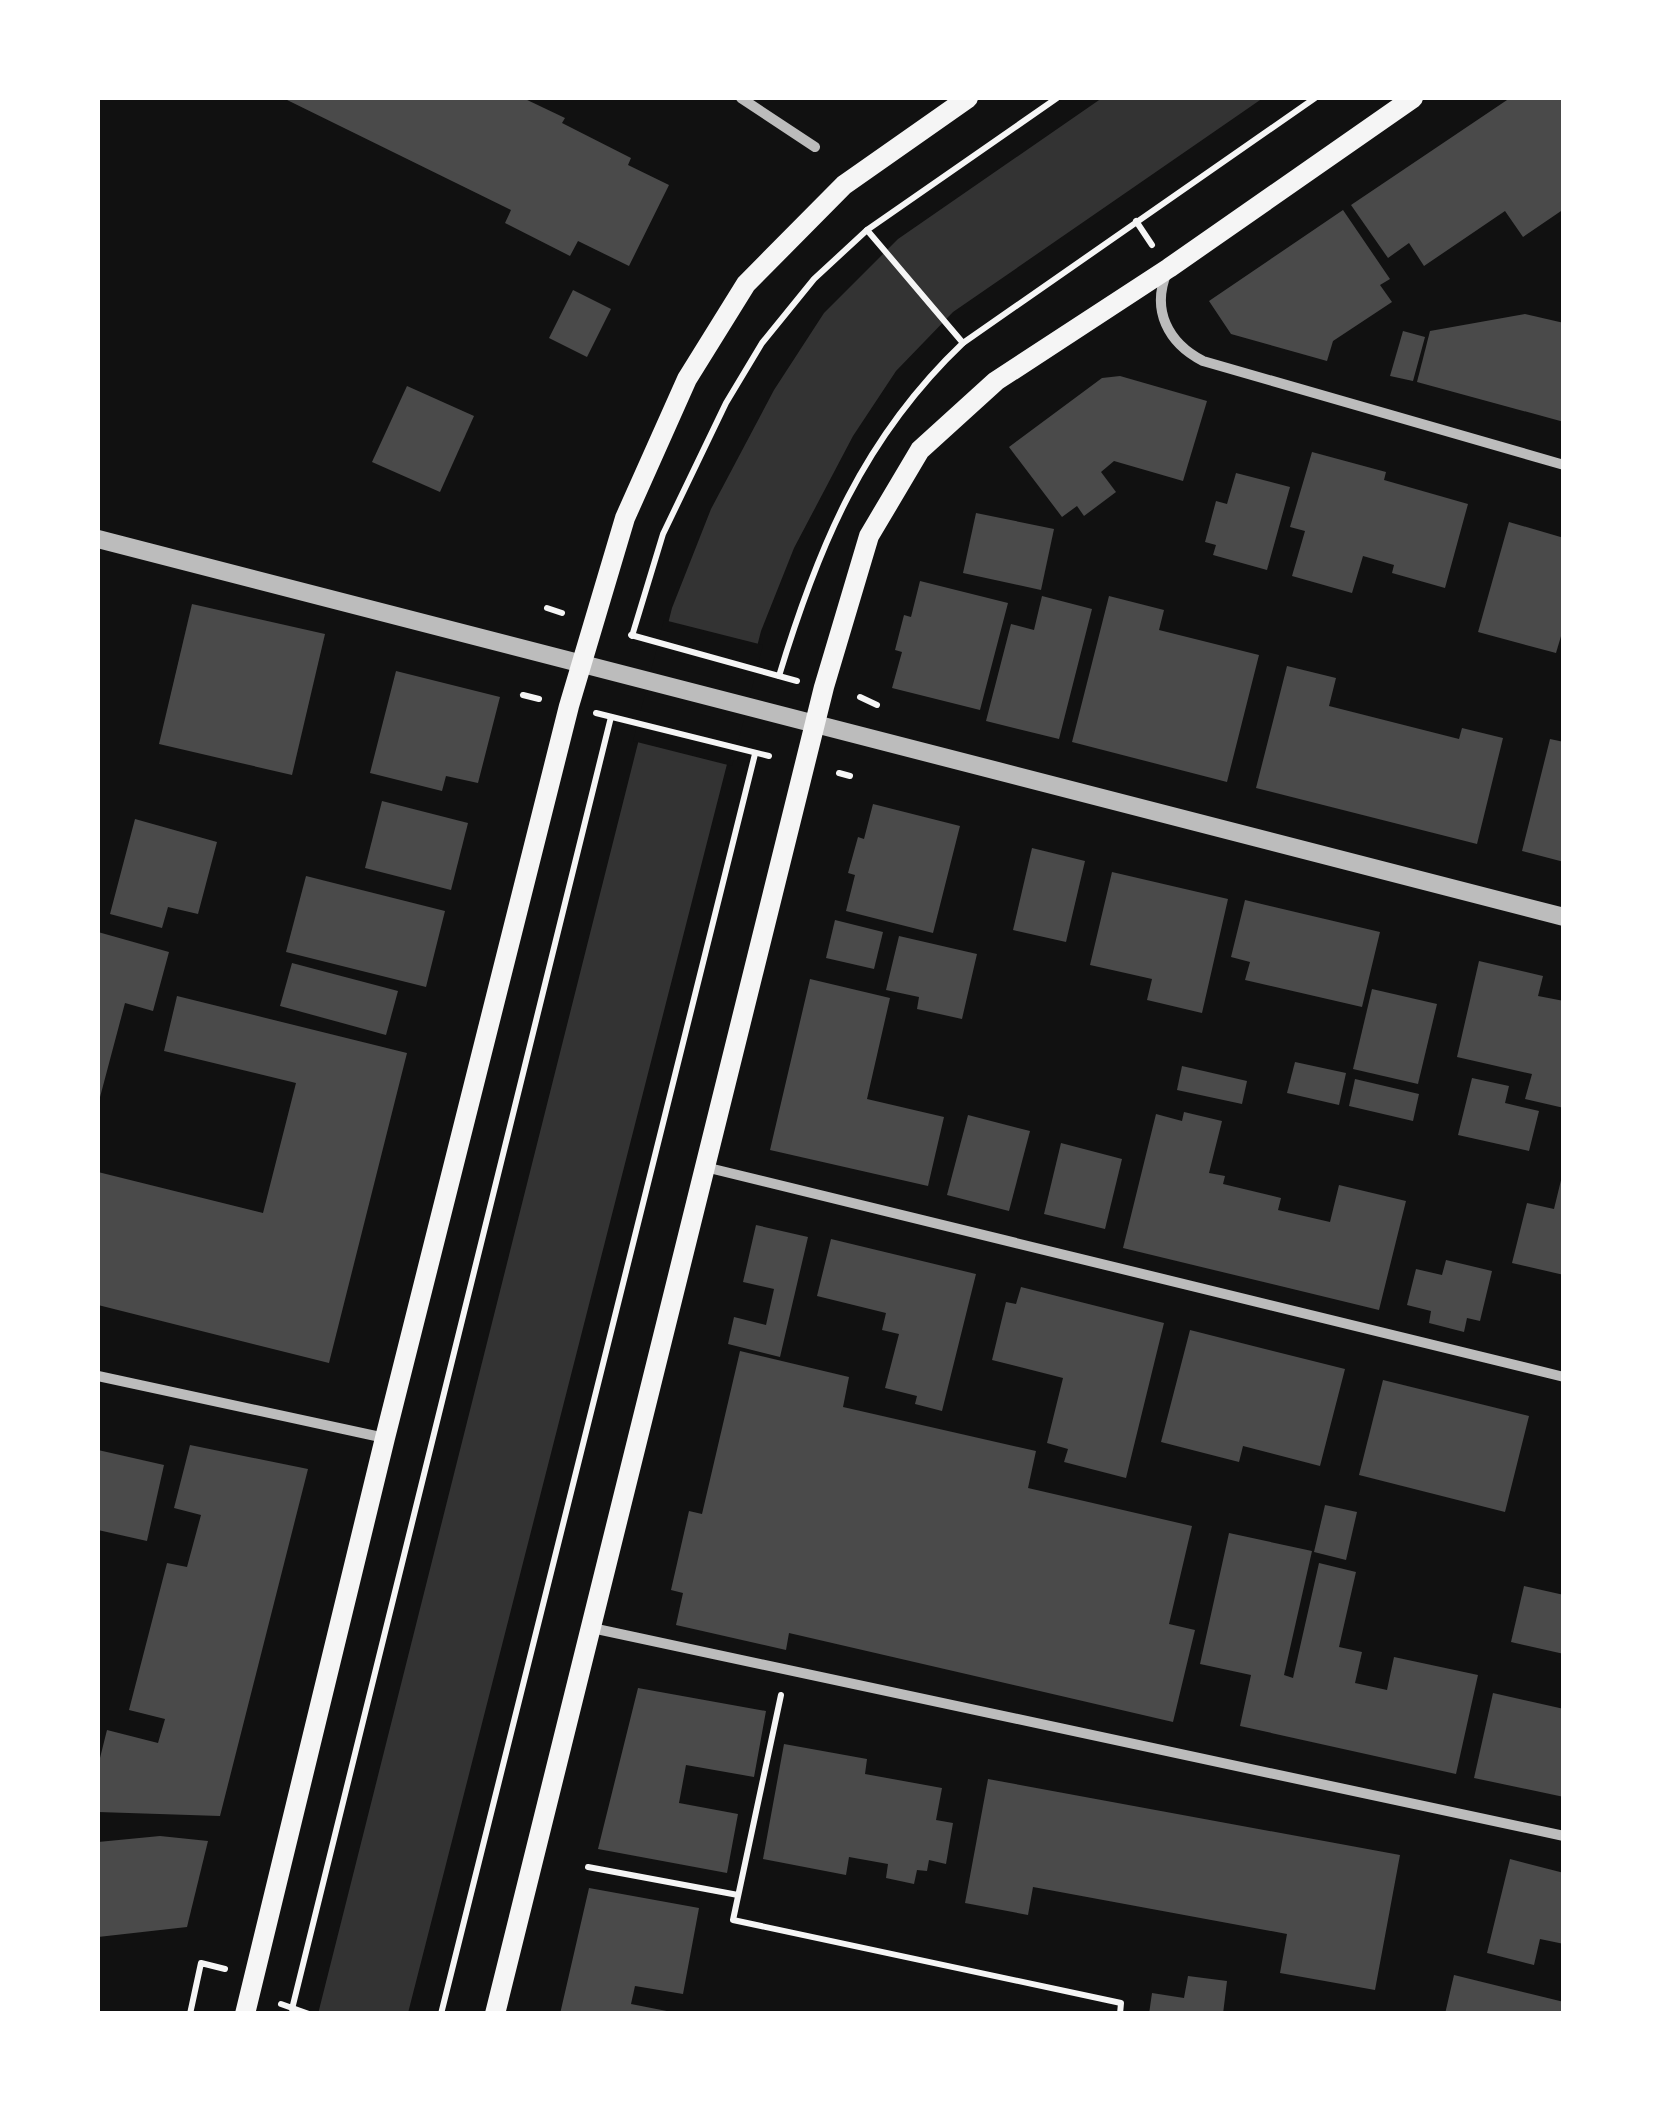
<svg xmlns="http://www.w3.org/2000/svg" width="1661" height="2111" viewBox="0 0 1661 2111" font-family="'PT Sans Narrow',sans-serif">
<rect width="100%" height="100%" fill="#111"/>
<polygon fill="#333" points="1102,98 1263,98 953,312 896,371 853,436 794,548 761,631 408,2013 318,2014 672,608 711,509 774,390 824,313 898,239"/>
<polygon fill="#111" points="664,620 763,645 732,766 633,741"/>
<g fill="#4a4a4a">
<polygon points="283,98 523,98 565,118 562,123 631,158 628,165 669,185 629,266 578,241 570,256 505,223 511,210"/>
<polygon points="1510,98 1564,98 1564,209 1523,237 1505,211 1424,266 1409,243 1388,258 1351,205"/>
<polygon points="1343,210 1390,279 1380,285 1392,302 1333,341 1327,361 1231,334 1209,301"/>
<polygon points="573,290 611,309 587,357 549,338"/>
<polygon points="1525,314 1564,323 1564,422 1417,382 1430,331"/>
<polygon points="1403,331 1425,337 1413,381 1390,376"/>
<polygon points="1120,376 1207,401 1183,481 1114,461 1101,472 1116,492 1084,516 1077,506 1062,517 1009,447 1102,378"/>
<polygon points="407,386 474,416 440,492 372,462"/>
<polygon points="1312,452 1386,472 1384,480 1468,504 1445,588 1392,573 1394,565 1363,556 1352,593 1292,576 1305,531 1290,527"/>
<polygon points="1236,473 1290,487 1267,570 1213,555 1216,545 1205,542 1216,501 1227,504"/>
<polygon points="976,513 1054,529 1041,590 963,573"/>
<polygon points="1509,522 1564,538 1564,626 1556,653 1478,632"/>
<polygon points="920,581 1008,603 980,710 892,688 902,652 895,650 904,615 911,617"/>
<polygon points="1042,596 1092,609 1059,739 986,721 1011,624 1034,630"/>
<polygon points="1109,596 1164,610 1159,630 1259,655 1227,782 1072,742"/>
<polygon points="192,604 325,634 292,775 159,744"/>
<polygon points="1287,666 1336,678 1329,706 1459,739 1462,728 1503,738 1477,844 1256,788"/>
<polygon points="396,671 500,697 478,783 446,776 442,791 370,773"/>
<polygon points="1550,739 1564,742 1564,862 1522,851"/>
<polygon points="382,801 468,823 451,890 365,868"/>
<polygon points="873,804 960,826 933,933 846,911 855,875 848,873 858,837 864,839"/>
<polygon points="135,819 217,842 198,914 168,907 162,928 110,914"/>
<polygon points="1032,848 1085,861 1066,942 1013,930"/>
<polygon points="1112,872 1228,899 1202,1013 1147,1000 1152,979 1090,965"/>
<polygon points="306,876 445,911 426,987 286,952"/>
<polygon points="1245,900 1380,932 1362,1007 1245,980 1250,962 1231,957"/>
<polygon points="835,920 883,932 874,969 826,958"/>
<polygon points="98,932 169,952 153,1011 125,1003 99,1101"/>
<polygon points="899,936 977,954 962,1019 917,1009 919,997 886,990"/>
<polygon points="1479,961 1543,976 1538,996 1564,1001 1564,1108 1525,1099 1532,1074 1457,1057"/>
<polygon points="292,963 398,991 386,1035 280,1006"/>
<polygon points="810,979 890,998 867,1099 944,1117 928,1186 770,1150"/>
<polygon points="1372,989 1437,1004 1418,1084 1353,1069"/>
<polygon points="177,996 407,1053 329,1363 98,1305 98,1172 263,1213 296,1083 164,1051"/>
<polygon points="1295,1062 1346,1073 1339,1105 1287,1093"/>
<polygon points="1182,1066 1247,1081 1242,1104 1177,1090"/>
<polygon points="1472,1078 1509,1086 1505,1103 1539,1111 1529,1151 1458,1135"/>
<polygon points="1355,1079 1419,1094 1413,1121 1349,1106"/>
<polygon points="1184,1112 1222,1121 1209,1173 1225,1176 1223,1184 1281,1198 1278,1210 1330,1222 1339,1185 1406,1201 1379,1310 1123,1248 1156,1114 1182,1121"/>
<polygon points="968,1115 1030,1131 1009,1211 947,1195"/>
<polygon points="1061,1143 1122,1159 1105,1229 1044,1214"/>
<polygon points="1562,1176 1564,1275 1512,1263 1527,1203 1554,1209"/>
<polygon points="756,1225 808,1237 780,1357 728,1344 734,1317 766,1325 774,1289 743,1282"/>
<polygon points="831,1239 976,1274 942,1411 915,1404 917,1396 885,1388 899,1334 882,1330 886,1313 817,1296"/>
<polygon points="1446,1260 1492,1271 1480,1321 1467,1318 1464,1332 1429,1323 1431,1311 1407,1305 1416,1269 1442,1275"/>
<polygon points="1021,1287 1164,1323 1126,1478 1064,1462 1068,1449 1047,1443 1063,1378 992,1360 1006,1302 1016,1304"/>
<polygon points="1190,1330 1345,1369 1320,1466 1243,1446 1239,1462 1161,1442"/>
<polygon points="740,1351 849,1377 843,1407 1036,1451 1028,1488 1192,1526 1169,1624 1195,1630 1173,1722 789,1633 786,1650 676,1625 683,1593 671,1590 689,1511 702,1514"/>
<polygon points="1383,1380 1529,1416 1505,1512 1359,1475"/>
<polygon points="190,1445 308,1469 220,1816 98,1812 98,1766 107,1730 158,1743 165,1719 129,1710 167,1563 187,1567 201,1515 174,1508"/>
<polygon points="98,1450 164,1465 147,1541 98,1530"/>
<polygon points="1325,1505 1357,1512 1346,1560 1314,1552"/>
<polygon points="1229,1533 1312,1551 1284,1675 1293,1678 1319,1563 1356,1572 1339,1647 1362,1652 1355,1683 1387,1690 1394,1657 1478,1675 1456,1774 1240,1726 1251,1675 1200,1664"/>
<polygon points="1524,1586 1564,1595 1564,1654 1511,1642"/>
<polygon points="638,1688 766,1711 754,1777 686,1765 679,1803 738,1814 727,1873 598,1849"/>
<polygon points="1493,1693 1564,1709 1564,1797 1474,1778"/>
<polygon points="784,1744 867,1759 865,1774 942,1788 936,1820 953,1823 946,1864 929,1860 927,1871 917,1870 914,1884 886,1878 888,1864 849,1857 846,1875 763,1859"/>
<polygon points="988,1779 1400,1855 1375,1990 1280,1973 1287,1934 1033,1887 1028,1915 965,1903"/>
<polygon points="160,1836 208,1841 187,1927 98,1937 98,1842"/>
<polygon points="1510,1859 1564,1873 1564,1944 1540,1939 1534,1965 1487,1953"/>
<polygon points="589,1888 699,1908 683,1994 635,1986 631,2004 682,2014 560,2014"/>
<polygon points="1454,1975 1564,2002 1561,2014 1445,2014"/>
<polygon points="1188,1976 1227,1981 1223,2014 1149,2014 1152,1993 1184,1998"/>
</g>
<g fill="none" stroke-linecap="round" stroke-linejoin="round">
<g stroke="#f5f5f5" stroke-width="6">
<polyline points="1136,221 1152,245"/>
<polyline points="867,230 963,343"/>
<polyline points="547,608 562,613"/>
<polyline points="631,635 797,681"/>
<polyline points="632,636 663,534 726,403 762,343 814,279 867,230 1057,98"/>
<path d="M779,676C818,547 863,438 963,343L1315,98"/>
<polyline points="523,695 539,699"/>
<polyline points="860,697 877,705"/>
<polyline points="596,713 769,756"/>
<polyline points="839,773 850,776"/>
<polyline points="781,1695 733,1920 1121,2003 1120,2014"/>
<polyline points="588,1867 738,1895"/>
<polyline points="281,2004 309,2014"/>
<polyline points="292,2009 611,717"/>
<polyline points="190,2014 201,1963 225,1969"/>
<polyline points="441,2014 755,754"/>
</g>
<g stroke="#bcbcbc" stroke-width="10">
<polyline points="741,98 815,147"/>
<path d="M1167,272C1151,310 1168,343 1203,361L1564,465"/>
<polyline points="705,1167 1564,1377"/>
<polyline points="98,1376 385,1438"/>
<polyline points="592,1628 1564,1836"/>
</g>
<polyline stroke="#bcbcbc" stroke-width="18" points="98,539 1564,917"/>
<g stroke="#f5f5f5" stroke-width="20">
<polyline points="245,2014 385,1438 569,706 625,518 687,379 746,284 844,185 968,98"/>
<polyline points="495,2014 824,687 869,536 920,450 996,381 1169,268 1413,98"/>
</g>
</g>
<rect width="1661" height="2111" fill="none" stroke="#ffffff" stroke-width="200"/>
</svg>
